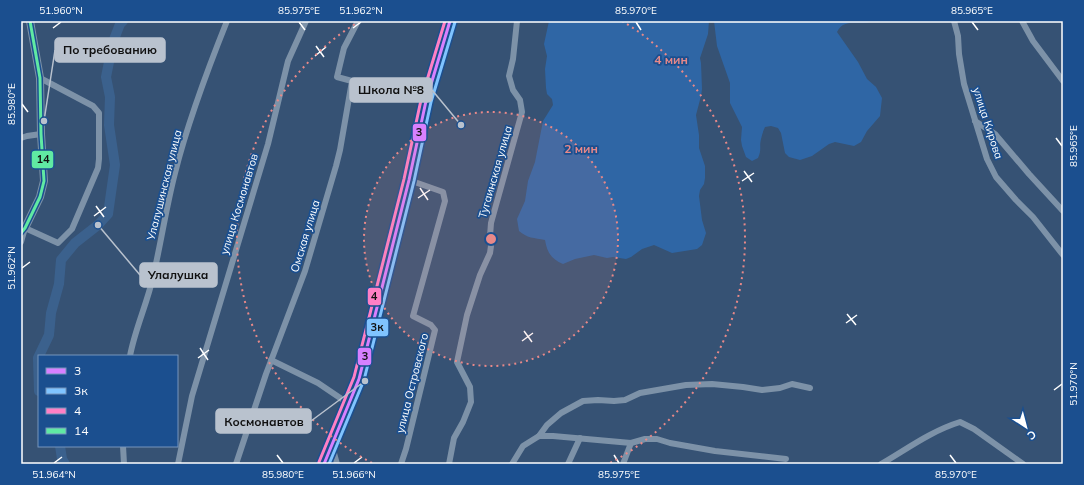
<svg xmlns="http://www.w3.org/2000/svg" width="1084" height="485" viewBox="0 0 1084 485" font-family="Mulish,sans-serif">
<rect width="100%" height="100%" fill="#365274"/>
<g fill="#2f66a5">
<path d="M549,21H709L708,34L700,58L701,63L702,89L701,96L696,115L699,135V148L705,166V178L704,184L700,190L699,196L702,220L706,233L702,245L697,249L672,253L654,245L642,249L631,257L626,259L613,257L607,258L594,255L575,259L563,264C551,259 547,252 545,240C534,238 527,238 519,231L517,219L525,201L528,181L535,162L543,121L553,105L552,99L547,94L546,88L545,69L547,56L544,44Z"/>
<path d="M714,21H873C860,26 844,17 837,32L858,62L867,79L876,87L882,98L880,116L867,131L861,142L854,146L835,142L829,144L812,156L800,160L789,157L785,153L781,133L778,128L771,126L765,127C763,131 762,135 761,139C759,147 762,149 758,158L752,161L746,157L742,146L741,140L742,127L730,103V83L717,46Z"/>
</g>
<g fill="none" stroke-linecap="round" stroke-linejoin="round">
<g stroke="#3b618d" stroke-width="10">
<polyline points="39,391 38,358 49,335 51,313 59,284 61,260 75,243 98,225 108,214 115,165 109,125 110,97 106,77 113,42 120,24 123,21"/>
<polyline points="60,446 62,459 65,464"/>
</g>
<g stroke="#7d92a8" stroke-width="6">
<polyline points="954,21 958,36 959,54 964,84 987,159 996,177 1016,200 1033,217 1063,255"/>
<polyline points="1022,21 1033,41 1063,81"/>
<polyline points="975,121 995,134 1029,174 1063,211"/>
<polyline points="21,138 27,136 41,134"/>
<polyline points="21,242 25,228 58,243 72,229 98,168 99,159 99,113 93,106 40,78"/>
<path d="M130,356C135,329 147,304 153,277C161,243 166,208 175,173C188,121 207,71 227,21"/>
<polyline points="271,360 318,383 349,404"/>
<polyline points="539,436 547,425 561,413 583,401 598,400 614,401 625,400 640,393 686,385 712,384 743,387 762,390 780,388 792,384 810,388"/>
<polyline points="123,446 124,464"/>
<polyline points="332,446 337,464"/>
<polyline points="178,464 192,396 268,144 288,61 306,21"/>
<polyline points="236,464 266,374 305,271 336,166 340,150 352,81 337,77 344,48 358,21"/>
<polyline points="401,464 406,449 435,330 431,325 413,316 445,201 443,192 409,180"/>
<polyline points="449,464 454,438 463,422 471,402 470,387 457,362 467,315 480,275 490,253 491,246 490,236 491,223 522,112 520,100 513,90 509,76 513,59 517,21"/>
<polyline points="512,464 523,446 539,436 553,436 631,443 645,439 657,439 670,443 715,451 786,459"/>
<polyline points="568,464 580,438"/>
<polyline points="623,464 631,443"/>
<path d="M881,464C907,449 931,431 960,422L974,429L1023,464"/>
</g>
<g stroke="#7d92a8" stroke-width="8">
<polyline points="21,233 25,228 40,197 44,181 41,134 40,78 30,21"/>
<polyline points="324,464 332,446 359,379 409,180 426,101 450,21"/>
</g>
<g stroke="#1b4f8f" stroke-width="6">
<polyline id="bus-1" points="324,464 359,379 409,180 426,101 450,21"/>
</g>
<g stroke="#1b4f8f" stroke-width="6">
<polyline id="bus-2" points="329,464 364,380 414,181 431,102 455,22"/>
</g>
<g stroke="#1b4f8f" stroke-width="6">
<polyline id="bus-3" points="319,462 354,377 404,179 421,100 445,21"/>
</g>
<g stroke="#1b4f8f" stroke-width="6">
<polyline id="bus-4" points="21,233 25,228 40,197 44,181 41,134 40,78 30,21"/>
</g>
<use href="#bus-1" stroke="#d880ff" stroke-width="3"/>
<use href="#bus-2" stroke="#80c4ff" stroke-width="3"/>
<use href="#bus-3" stroke="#ff80c5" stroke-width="3"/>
<use href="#bus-4" stroke="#60e9a3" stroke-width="3"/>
</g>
<path fill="none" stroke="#fff" stroke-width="1.5" d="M299,22L305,30M636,22L641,30M972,22L978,30M53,28L61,22M353,28L361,22M316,46L324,57M315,56L326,47M22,104L28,112M1056,138L1062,146M744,171L752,182M742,181L754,173M420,188L428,200M418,198L430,190M96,206L104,217M94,216L106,207M22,268L30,262M847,314L856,325M846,323L857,315M524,331L532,342M522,341L533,333M200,348L208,360M198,358L209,350M1054,390L1062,384M277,455L283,463M614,455L619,463M950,455L956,463M54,463L62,457M354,463L362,457"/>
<circle cx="491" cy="239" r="127" fill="#e88989" fill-opacity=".12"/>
<g fill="none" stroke="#e88989" stroke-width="2" stroke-dasharray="2 4">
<circle cx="491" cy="239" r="127"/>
<path d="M372 463A254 254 0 0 1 360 21M622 21A254 254 0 0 1 610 463"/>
</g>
<g text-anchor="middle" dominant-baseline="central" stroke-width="3.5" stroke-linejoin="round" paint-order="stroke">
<g font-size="11" fill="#fff" stroke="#1b4f8f">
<text transform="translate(988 123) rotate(72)">улица Кирова</text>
<text transform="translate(495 172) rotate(-74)">Тугаинская улица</text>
<text transform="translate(164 185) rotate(-76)">Улалушинская улица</text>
<text transform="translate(239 204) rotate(-73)">улица Космонавтов</text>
<text transform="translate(305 236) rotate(-73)">Омская улица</text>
<text transform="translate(412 383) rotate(-76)">улица Островского</text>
</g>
</g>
<circle cx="491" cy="239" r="6" fill="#e88989" stroke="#1b4f8f" stroke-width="2"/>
<g font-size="12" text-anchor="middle" font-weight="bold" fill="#e88989" stroke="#1b4f8f" stroke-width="3.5" stroke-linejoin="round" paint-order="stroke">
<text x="671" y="64">4 мин</text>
<text x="581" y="153">2 мин</text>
</g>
<path fill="none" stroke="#b9c2ce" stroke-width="1.5" d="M44 121L55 50M461 125L432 90M98 225L140 275M365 381L311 421"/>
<g fill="#b9c2ce" stroke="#1b4f8f" stroke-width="1.5">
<circle cx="44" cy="121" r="4"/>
<circle cx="461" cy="125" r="4"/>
<circle cx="98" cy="225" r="4"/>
<circle cx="365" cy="381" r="4"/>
</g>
<g fill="#b9c2ce" stroke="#b9c2ce" stroke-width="1.5">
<rect x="55" y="38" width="110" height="24" rx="4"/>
<rect x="350" y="78" width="82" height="24" rx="4"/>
<rect x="140" y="263" width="77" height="24" rx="4"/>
<rect x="216" y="409" width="95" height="24" rx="4"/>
</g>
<g font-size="12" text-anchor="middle" font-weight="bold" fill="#111">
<text x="110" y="54">По требованию</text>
<text x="391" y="94">Школа №8</text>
<text x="178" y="279">Улалушка</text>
<text x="264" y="426">Космонавтов</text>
</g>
<g stroke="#1b4f8f" stroke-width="1.5">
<rect x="412" y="123" width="15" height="19" rx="4" fill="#d880ff"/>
<rect x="31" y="150" width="23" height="19" rx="4" fill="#60e9a3"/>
<rect x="367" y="287" width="15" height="19" rx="4" fill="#ff80c5"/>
<rect x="366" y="318" width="23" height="19" rx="4" fill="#80c4ff"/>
<rect x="357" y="347" width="15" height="19" rx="4" fill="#d880ff"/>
</g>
<g font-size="11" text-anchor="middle" font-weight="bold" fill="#111">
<text x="419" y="136">3</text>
<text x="43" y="163">14</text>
<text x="374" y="300">4</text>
<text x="377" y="331">3к</text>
<text x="365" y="360">3</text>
</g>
<rect width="1084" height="485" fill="none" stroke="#1b4f8f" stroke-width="44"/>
<rect x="38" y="355" width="140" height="92" fill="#1b4f8f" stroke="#7695bc"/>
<rect x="46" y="368" width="20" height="6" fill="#d880ff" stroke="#7695bc"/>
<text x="74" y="375" font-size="12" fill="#ffffff">3</text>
<rect x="46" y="388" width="20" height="6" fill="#80c4ff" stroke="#7695bc"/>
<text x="74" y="395" font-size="12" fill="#ffffff">3к</text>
<rect x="46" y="408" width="20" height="6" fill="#ff80c5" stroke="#7695bc"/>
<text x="74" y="415" font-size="12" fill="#ffffff">4</text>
<rect x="46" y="428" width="20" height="6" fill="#60e9a3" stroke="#7695bc"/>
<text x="74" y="435" font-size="12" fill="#ffffff">14</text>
<g transform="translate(1026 427) rotate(144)" stroke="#1b4f8f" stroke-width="3" paint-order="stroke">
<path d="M0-3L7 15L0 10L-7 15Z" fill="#ffffff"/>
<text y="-6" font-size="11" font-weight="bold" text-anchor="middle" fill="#ffffff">С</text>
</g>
<rect x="22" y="22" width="1040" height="441" fill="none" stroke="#fff" stroke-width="1.5"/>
<g font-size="10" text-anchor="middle" fill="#fff">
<text x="61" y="14">51.960°N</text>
<text x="299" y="14">85.975°E</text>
<text x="361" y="14">51.962°N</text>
<text x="636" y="14">85.970°E</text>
<text x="972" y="14">85.965°E</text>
<text transform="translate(11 104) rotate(-90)" y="4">85.980°E</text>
<text transform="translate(1073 146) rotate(-90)" y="4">85.965°E</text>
<text transform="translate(11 268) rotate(-90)" y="4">51.962°N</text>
<text transform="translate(1073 384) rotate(-90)" y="4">51.970°N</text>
<text x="54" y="478">51.964°N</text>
<text x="283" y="478">85.980°E</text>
<text x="354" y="478">51.966°N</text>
<text x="619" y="478">85.975°E</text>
<text x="956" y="478">85.970°E</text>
</g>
</svg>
